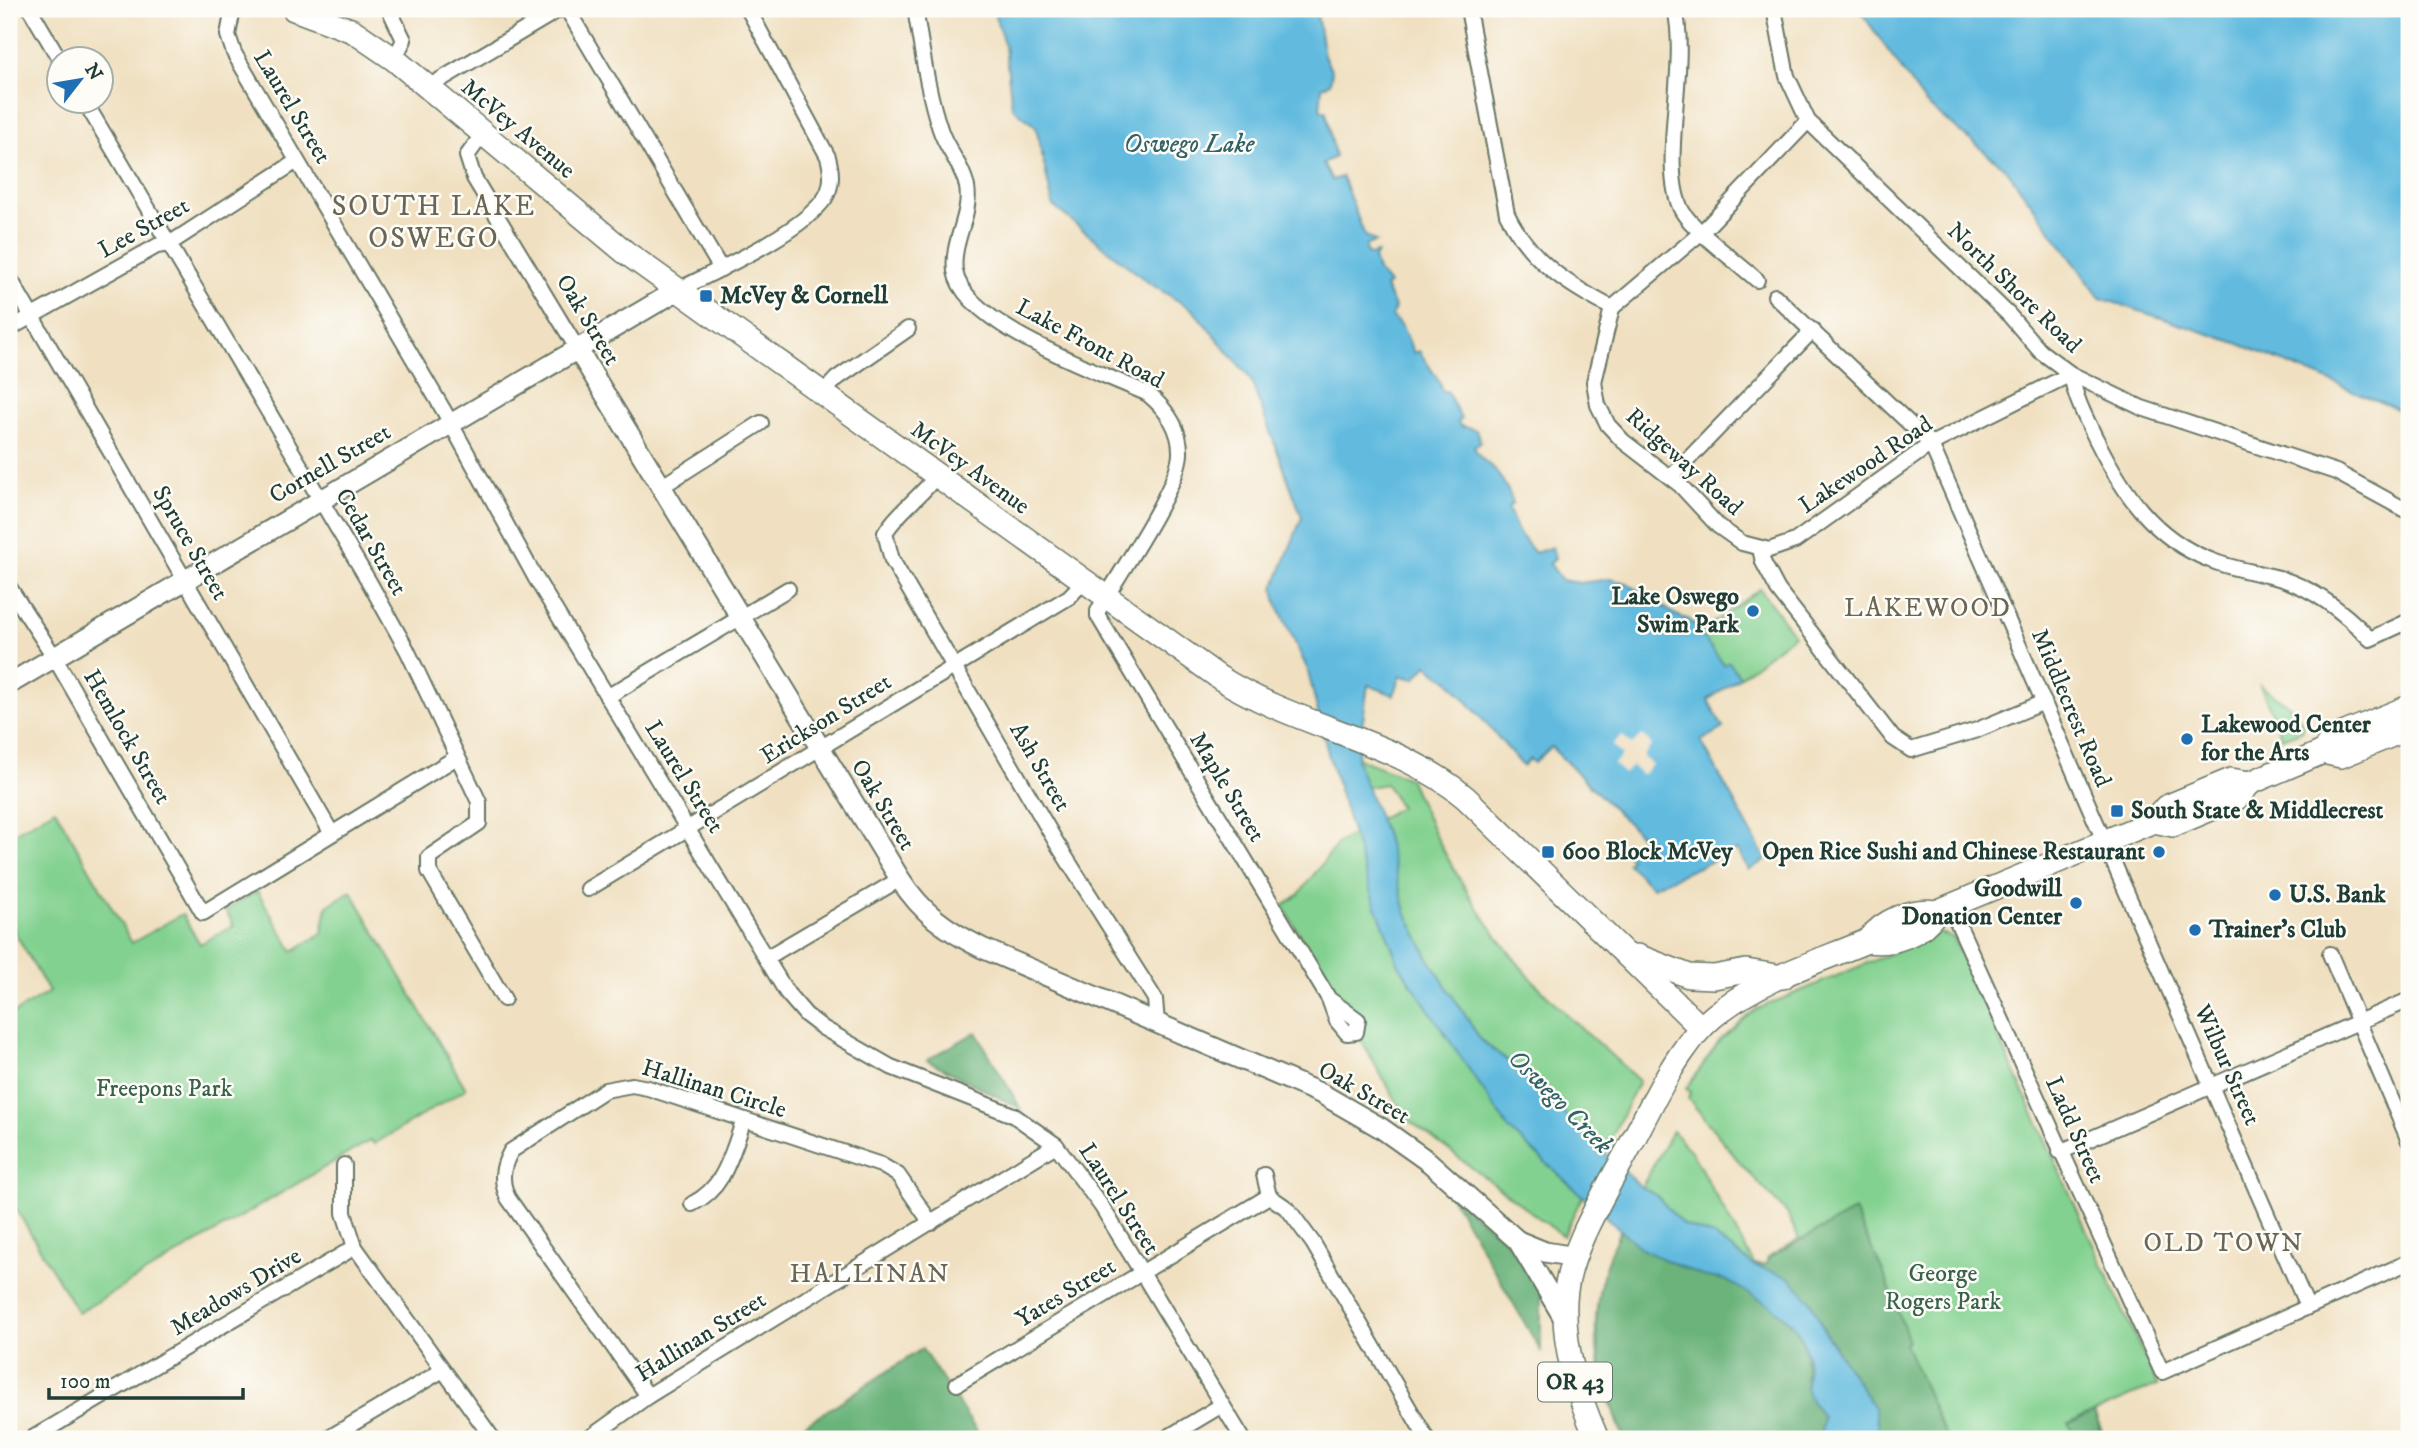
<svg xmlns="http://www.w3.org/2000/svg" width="2418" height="1448" viewBox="0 0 2418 1448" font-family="'IM FELL DW Pica',serif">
<rect width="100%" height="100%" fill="#fdfcf7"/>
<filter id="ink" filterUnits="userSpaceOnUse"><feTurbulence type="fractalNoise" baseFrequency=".0143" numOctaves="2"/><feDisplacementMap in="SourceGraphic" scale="14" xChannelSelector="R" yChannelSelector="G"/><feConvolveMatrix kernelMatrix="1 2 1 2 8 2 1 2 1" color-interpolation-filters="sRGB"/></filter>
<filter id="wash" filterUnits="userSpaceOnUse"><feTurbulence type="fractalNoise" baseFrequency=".00686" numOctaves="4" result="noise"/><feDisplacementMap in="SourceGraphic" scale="28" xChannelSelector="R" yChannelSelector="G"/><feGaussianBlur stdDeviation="1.57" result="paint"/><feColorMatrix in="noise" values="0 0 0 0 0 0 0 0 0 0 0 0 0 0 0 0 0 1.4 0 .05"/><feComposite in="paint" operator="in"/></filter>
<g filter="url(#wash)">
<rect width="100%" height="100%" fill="#f0e0c1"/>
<g fill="#83d190" stroke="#518762" stroke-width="2">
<polygon points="1760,589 1794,635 1740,677 1729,663 1724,666 1699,633"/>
<polygon points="2260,685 2290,706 2304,725 2303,730 2282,738"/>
<path d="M1343,753L1409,778C1437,844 1474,910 1520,966C1555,1007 1600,1044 1639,1081L1563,1236L1406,1118L1283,906L1299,894L1338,843L1400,807L1386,784L1354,789Z"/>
<polygon points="55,809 132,943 182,914 200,944 234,925 225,910 257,891 293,951 322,933 327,906 351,891 466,1089 374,1144 371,1140 78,1313 9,1197 9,1016 49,992 9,922 9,836"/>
<path d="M1939,933L1953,937L2157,1385L2094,1412L2105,1439H1624C1614,1411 1601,1382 1597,1352C1586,1271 1637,1199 1672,1131L1691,1151L1754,1264L1766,1265L1768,1258L1799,1239L1787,1213L1741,1164L1688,1098L1691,1092L1686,1089L1719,1042L1755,1010Z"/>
</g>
<g fill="#6ab37a" stroke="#447857" stroke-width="2">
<polygon points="976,1032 1021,1109 927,1060"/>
<polygon points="1451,1196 1514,1247 1541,1289 1541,1351"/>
<polygon points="1854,1211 1885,1276 1909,1341 1905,1344 1947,1439 1881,1439 1874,1408 1825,1332 1810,1300 1753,1265 1766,1265 1768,1258"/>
<path d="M1621,1230C1644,1250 1670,1263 1699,1274C1707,1278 1717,1277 1725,1280C1747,1288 1777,1305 1792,1324C1813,1348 1802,1364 1807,1389C1809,1400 1816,1408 1823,1417L1820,1439H1624C1597,1362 1580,1307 1621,1230Z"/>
<polygon points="922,1349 982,1439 783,1439"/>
<polygon points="2094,1412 2105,1439 2079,1439 2068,1424"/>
</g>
<g fill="#62bbdf" stroke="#407c8a" stroke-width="2">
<path d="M993,9H1316L1324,56L1332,71L1330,83L1322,87L1320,110L1326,111L1335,157L1323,163L1332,180L1342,177L1365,236L1376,242L1366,245V252L1370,255L1377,253L1374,258L1378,271L1389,284L1385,287L1395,307L1392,316L1402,327L1414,353L1419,351L1441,384L1440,387L1445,393L1447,391L1461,419L1458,421L1460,426L1476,430L1481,442L1474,446C1478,460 1490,463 1497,473C1504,482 1509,491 1513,503L1508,508L1518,532L1535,553L1552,547L1555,558L1550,564L1562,580L1580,583L1610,579L1627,583L1676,615L1690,620L1724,665L1729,662L1740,677L1708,700L1723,728L1701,741L1766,860L1748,870L1738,850L1652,887L1627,863L1631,859L1626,854L1642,837L1551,747L1534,763L1530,759L1523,766L1451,683L1427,665L1415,679L1401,676L1394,695L1368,685L1357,761L1386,836L1406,912L1430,961L1481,1040L1513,1065L1641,1187L1657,1196L1683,1225L1714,1236L1753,1265L1789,1277L1810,1300L1825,1332L1874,1408L1881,1439H1820L1823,1417L1811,1401L1806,1387L1808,1363L1803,1341L1792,1323L1770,1305L1725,1280L1702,1276L1643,1250L1568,1183L1509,1129L1399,965L1372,896L1329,757L1307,668L1277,604L1274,588L1302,517L1250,378L1193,310L1149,283L1053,206L1036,127L1012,107L1005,47Z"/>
<polygon points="1859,9 2409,9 2409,414 2237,343 2100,298 2006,169 1925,103"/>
</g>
<polygon fill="#f0e0c1" points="1622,735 1632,745 1642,735 1652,745 1643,756 1652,765 1642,775 1632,766 1624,774 1614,764 1622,755 1612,745"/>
</g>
<g filter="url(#ink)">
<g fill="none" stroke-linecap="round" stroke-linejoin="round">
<g stroke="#687665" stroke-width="18">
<g id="street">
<polyline points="30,9 60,60"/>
<polyline points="233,9 228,35 234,53 444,411 535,577 787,993 806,1015 823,1028 891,1067 1013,1115 1056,1145 1102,1207 1243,1439"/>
<polyline points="389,9 404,40 394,59"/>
<polyline points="567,9 721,269"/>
<path d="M915,9C922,48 927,91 940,129C946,149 963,166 967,187C972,215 951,242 955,271C963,325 1103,373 1148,394C1166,409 1181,429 1180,454C1178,489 1117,576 1098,611V616L1329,999L1337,1021L1347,1033L1356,1032L1358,1020L1329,999"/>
<path d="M1468,9L1507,214C1529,260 1568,285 1612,308"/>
<path d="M1675,9C1689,67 1658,166 1682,211C1693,230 1738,263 1757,280"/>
<polyline points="1774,9 1787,76 1808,121 2009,315 2040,351 2071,374 2142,408 2336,472 2409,512"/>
<polyline points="428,87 560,9"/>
<polyline points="85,102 368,580 407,650 479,802 479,823 429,857 429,871 504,999"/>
<polyline points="482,135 467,156 474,178 578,350"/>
<polyline points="9,277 331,832"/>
<path d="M678,290C716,271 802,232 825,198C833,185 832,172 828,157L748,9"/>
<polyline points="1775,296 1931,444 2307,1306"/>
<path d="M1612,308L1594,382L1598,405L1608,425L1623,441L1680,485L1718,526L1742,543L1769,550L1795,541L1931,444L2071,374C2075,398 2085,417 2096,439C2122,491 2153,538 2210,560C2234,570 2258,572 2282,579C2317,590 2345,613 2370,639L2409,621"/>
<polyline points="1612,308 1703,231 1808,121"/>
<polyline points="9,329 157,246 169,244 297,161"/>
<polyline points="823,393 836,379 908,329"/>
<path d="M936,476C921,497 898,511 885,533L892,560L1056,842L1155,999L1157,1023"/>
<polyline points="1671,477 1813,330"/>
<polyline points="661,487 761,423"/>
<polyline points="1760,548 1763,562 1778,590 1893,738 1911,750 1977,730 2044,702"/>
<polyline points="9,587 53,655 203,913 457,757"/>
<polyline points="607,697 788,589"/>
<polyline points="588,889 1069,597 1084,581"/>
<polyline points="1950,906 2162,1372 2409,1262"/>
<polyline points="2330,954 2409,1141"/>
<polyline points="766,958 900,879"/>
<polyline points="2060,1152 2409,1000"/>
<polyline points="344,1165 344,1213 355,1247 493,1439"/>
<polyline points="1264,1175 1269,1196 1288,1209 1313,1243 1427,1439"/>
<path d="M692,1204C726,1187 731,1154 744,1120"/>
<polyline points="957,1384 1269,1196"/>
<path d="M648,1396L508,1198C500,1181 502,1167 511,1151L605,1090L632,1085L648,1088L881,1165L898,1175L931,1223"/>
<polyline points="31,1439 355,1247"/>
<polyline points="327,1439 443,1370"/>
<polyline points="588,1439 648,1396 1056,1145"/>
<polyline points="1165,1439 1222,1405"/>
</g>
</g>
<g stroke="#687665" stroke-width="23">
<g id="secondary">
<path d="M578,350L900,879C922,913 946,930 982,948L1322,1094L1381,1128L1429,1162L1518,1241L1565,1320"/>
<polyline points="9,684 678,290"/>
<polyline points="1518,1241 1545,1252 1576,1257"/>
</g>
</g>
<g stroke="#687665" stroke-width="26">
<g id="primary">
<path d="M294,9L353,31L394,59L625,252L1220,678C1297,727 1400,741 1466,798L1701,1028"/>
<polyline points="2323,752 2341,756 2409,728"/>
<polyline points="2154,821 2173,825 2237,798 2250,783 2323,752 2333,738 2409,707"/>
<path d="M1867,941C1893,945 1922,934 1936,912"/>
<polyline points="1637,956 1689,976 1714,977 1746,971 1783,977"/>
<path d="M1597,1439C1578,1395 1563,1350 1565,1301C1567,1251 1608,1188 1631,1144C1648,1112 1664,1077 1686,1047C1696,1032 1709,1019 1723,1009C1764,978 1820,961 1867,941C1883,921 1911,908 1936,912L2154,821L2166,807L2231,780L2250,783"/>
</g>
</g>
<use href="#street" stroke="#fff" stroke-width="14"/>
<use href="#secondary" stroke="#fff" stroke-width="19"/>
<use href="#primary" stroke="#fff" stroke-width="23"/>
</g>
</g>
<g fill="#1f6fb2" stroke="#fdfcf7" stroke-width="2.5">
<rect x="699" y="289" width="14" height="14" rx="3.5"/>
<circle cx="1753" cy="611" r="7"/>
<circle cx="2187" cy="739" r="7"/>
<rect x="2110" y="804" width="14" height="14" rx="3.5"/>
<rect x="1541" y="845" width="14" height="14" rx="3.5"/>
<circle cx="2159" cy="852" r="7"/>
<circle cx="2275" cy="895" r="7"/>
<circle cx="2076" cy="903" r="7"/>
<circle cx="2195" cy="930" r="7"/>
</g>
<g text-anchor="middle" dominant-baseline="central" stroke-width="5" stroke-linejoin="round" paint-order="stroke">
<rect fill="#fdfcf7" stroke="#62766e" stroke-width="2" x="1538" y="1362.5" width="74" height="39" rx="5"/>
<g font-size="23" font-weight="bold" fill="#1f3d34">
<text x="1575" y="1382">OR 43</text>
</g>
<g font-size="24" fill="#1f3d34" stroke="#fdfcf7">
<text transform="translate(292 107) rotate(59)">Laurel Street</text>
<text transform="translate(518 129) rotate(40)">McVey Avenue</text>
<text transform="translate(144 228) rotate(-29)">Lee Street</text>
<text transform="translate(2014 288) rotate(44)">North Shore Road</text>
<text transform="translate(588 320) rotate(59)">Oak Street</text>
<text transform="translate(1090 344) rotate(28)">Lake Front Road</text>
<text transform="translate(1684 462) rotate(42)">Ridgeway Road</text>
<text transform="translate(330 464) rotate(-30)">Cornell Street</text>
<text transform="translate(1866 465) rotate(-34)">Lakewood Road</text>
<text transform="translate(970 468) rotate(36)">McVey Avenue</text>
<text transform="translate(371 542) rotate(60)">Cedar Street</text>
<text transform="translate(190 543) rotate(60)">Spruce Street</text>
<text transform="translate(2071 708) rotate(67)">Middlecrest Road</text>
<text transform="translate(826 719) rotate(-32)">Erickson Street</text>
<text transform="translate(127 737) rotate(60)">Hemlock Street</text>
<text transform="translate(1040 767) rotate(60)">Ash Street</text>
<text transform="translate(684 777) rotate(58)">Laurel Street</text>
<text transform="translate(1227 787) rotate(59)">Maple Street</text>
<text transform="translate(883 805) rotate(59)">Oak Street</text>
<text transform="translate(2227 1065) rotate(66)">Wilbur Street</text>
<text transform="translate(714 1089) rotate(17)">Hallinan Circle</text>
<text transform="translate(1364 1093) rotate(30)">Oak Street</text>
<text transform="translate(2075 1130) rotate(66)">Ladd Street</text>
<text transform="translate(1119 1199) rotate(57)">Laurel Street</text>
<text transform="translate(236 1292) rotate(-31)">Meadows Drive</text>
<text transform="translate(1066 1293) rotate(-31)">Yates Street</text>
<text transform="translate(701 1337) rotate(-32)">Hallinan Street</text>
</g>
<g font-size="24" font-weight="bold" fill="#1f3d34" stroke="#fdfcf7" text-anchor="start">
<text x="720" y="296">McVey &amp; Cornell</text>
<text x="1739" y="597" text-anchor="end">Lake Oswego<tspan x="1739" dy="28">Swim Park</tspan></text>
<text x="2201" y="725">Lakewood Center<tspan x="2201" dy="28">for the Arts</tspan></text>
<text x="2131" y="811">South State &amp; Middlecrest</text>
<text x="1562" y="852">600 Block McVey</text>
<text x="2145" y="852" text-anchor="end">Open Rice Sushi and Chinese Restaurant</text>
<text x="2062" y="889" text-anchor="end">Goodwill<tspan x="2062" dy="28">Donation Center</tspan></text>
<text x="2289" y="895">U.S. Bank</text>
<text x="2209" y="930">Trainer's Club</text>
</g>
<g font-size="24" fill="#38624b" stroke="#fdfcf7">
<text x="164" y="1089">Freepons Park</text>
<text x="1943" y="1274">George<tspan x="1943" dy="28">Rogers Park</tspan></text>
</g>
<g font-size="26" font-style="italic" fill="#336367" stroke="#fdfcf7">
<text x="1189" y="144">Oswego Lake</text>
<text transform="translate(1560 1102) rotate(45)">Oswego Creek</text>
</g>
<g font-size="26" letter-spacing="2" fill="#6a6656" stroke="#fdfcf7">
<text x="1928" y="608">LAKEWOOD</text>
<text x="2224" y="1243">OLD TOWN</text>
<text x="870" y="1274">HALLINAN</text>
</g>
<g font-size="28" letter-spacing="2" fill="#6a6656" stroke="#fdfcf7">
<text x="434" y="206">SOUTH LAKE<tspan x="434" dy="32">OSWEGO</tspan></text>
</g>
</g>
<rect width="2418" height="1448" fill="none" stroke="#fdfcf7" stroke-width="35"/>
<g transform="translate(80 80) rotate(59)"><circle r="33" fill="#fdfcf7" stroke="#a4b0a9" stroke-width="2"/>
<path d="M0-5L12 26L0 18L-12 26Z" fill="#1f6fb2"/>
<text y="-10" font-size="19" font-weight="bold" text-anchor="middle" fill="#1f3d34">N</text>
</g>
<path d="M49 1388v10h194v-10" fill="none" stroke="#1f3d34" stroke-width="3.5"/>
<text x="60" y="1388" font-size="21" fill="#1f3d34" stroke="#fdfcf7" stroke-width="5" paint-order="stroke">100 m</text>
</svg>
